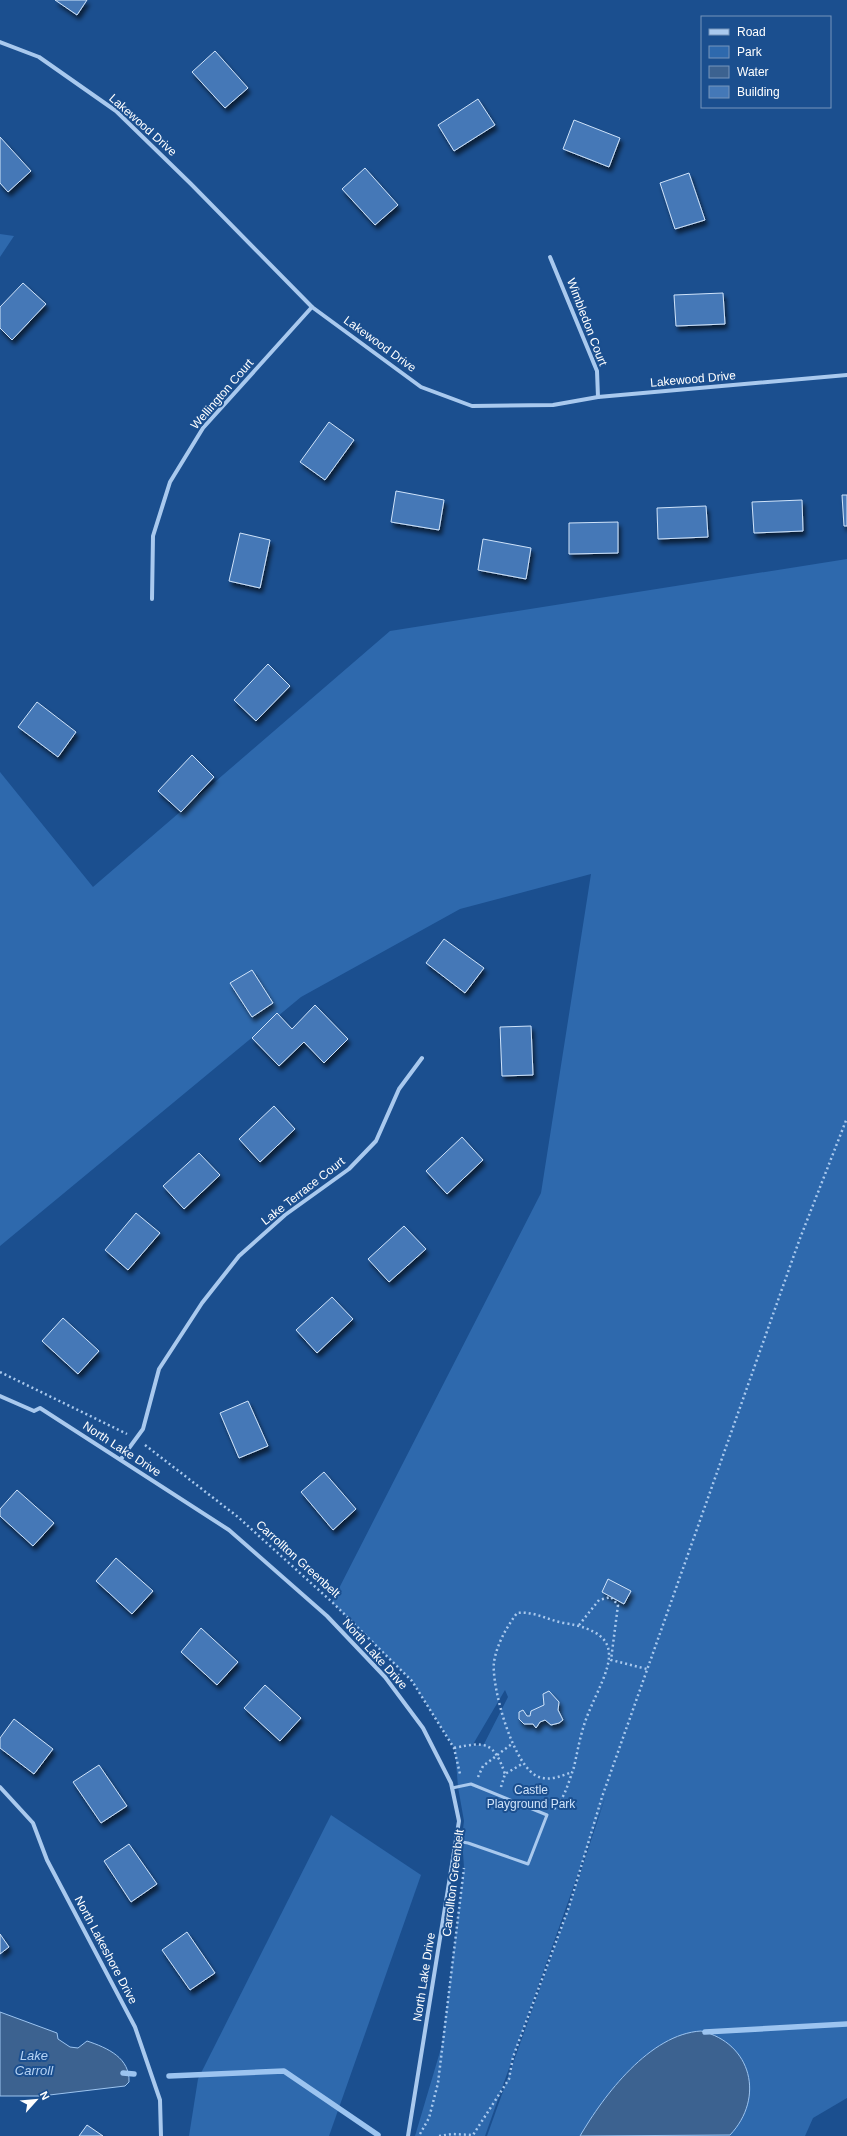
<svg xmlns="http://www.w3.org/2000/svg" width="847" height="2136" viewBox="0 0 847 2136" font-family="Arial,sans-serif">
<defs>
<filter id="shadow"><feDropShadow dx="2.5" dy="4.5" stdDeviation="2" flood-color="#0009"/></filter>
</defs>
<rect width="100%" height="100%" fill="#1b4f8f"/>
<g fill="#2e69ad" fill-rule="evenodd">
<polygon points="0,234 14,236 0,257"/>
<path d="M847,559V2098L813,2118L805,2136H487L569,1907L606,1795L485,2136H415L442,2045L464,1868L462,1837L464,1821L458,1787L455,1749L412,1681L332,1602L541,1193L591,874L460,909L301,997L0,1246V772L93,887L390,631ZM505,1690L508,1697L484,1744L472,1746Z"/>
<polygon points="331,1815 421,1875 329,2136 189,2136 198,2079"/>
</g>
<g fill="#3c6290" stroke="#9cc4f0">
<path d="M0,2012L57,2033L58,2039L70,2047L78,2048L87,2041C108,2048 130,2058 129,2082L125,2086L41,2096H0Z"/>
<path d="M701,2031C752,2043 765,2098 730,2135L580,2136C604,2095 650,2034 701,2031Z"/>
</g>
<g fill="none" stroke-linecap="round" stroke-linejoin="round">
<g stroke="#9cc4f0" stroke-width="5.5">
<polyline points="705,2032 847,2024"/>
<polyline points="123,2073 134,2074"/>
<polyline points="169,2076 284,2071 378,2135"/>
</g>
</g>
<g fill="#4478b7" stroke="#cfe3fa" filter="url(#shadow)">
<polygon points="55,0 87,0 77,15"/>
<polygon points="215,51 248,88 225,108 192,72"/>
<polygon points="478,99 495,125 454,151 438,125"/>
<polygon points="574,120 620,138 609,167 563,149"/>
<polygon points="0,137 31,171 8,192 0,183"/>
<polygon points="365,168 398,205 375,225 342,189"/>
<polygon points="689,173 705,220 675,229 660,183"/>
<polygon points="23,283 46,304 12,340 0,328 0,307"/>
<polygon points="723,293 725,324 676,326 674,295"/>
<polygon points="329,422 354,440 325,480 300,462"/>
<polygon points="396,491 444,500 439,530 391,522"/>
<polygon points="842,495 847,495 847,526 844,526"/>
<polygon points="802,500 803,531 754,533 752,502"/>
<polygon points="706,506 708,537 658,539 657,508"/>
<polygon points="618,522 618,553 569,554 569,523"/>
<polygon points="240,533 270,540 260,588 229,581"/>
<polygon points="483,539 531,548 526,579 478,570"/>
<polygon points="268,664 290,686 256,721 234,700"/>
<polygon points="37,702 76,732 58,757 18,727"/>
<polygon points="192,755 214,777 181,812 158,791"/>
<polygon points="444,939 484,968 465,993 426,963"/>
<polygon points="252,970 273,1003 252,1017 230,983"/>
<polygon points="315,1005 348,1039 324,1063 304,1042 279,1066 252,1038 277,1013 292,1029"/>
<polygon points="531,1026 533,1075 502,1076 500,1027"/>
<polygon points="274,1106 295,1129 260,1162 239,1139"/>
<polygon points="462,1137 483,1160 447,1194 426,1171"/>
<polygon points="199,1153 220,1175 184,1209 163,1186"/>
<polygon points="136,1213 160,1233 128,1270 105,1250"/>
<polygon points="404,1226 426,1249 389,1282 368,1259"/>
<polygon points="332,1297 353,1319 317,1353 296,1330"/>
<polygon points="63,1318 99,1351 78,1374 42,1341"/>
<polygon points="248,1401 268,1446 239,1458 220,1413"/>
<polygon points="324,1472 356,1509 333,1530 301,1492"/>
<polygon points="17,1490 54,1523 33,1546 0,1516 0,1509"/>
<polygon points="116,1558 153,1591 132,1614 96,1581"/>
<polygon points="608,1579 631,1591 624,1604 602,1592"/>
<polygon points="201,1628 238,1662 217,1685 181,1652"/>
<polygon points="265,1685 301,1718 280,1741 244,1708"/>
<polygon points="549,1691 559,1702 558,1710 563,1720 559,1723 551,1725 545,1720 540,1722 536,1728 533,1724 524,1724 519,1719 519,1712 523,1710 527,1716 530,1716 531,1711 544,1705 543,1694"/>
<polygon points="14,1719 53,1749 34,1774 0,1748 0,1738"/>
<polygon points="99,1765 127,1806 101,1823 73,1782"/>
<polygon points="129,1844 157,1884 131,1902 104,1861"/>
<polygon points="187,1932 215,1973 190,1990 162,1950"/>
<polygon points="0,1934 9,1947 0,1954"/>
<polygon points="87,2125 103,2136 79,2136"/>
</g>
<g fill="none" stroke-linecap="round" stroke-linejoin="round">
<g stroke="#a9c9ee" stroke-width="2.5" stroke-dasharray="2 3" stroke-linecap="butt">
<polyline points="0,1372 127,1434"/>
<polyline points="145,1445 238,1517 332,1602 412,1681 454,1748 460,1774"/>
<polyline points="579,1625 599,1600 611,1597 618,1605 611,1660 647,1669"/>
<path d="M454,1748C486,1741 494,1742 505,1774"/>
<polyline points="478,1777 483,1766 513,1743"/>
<polyline points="501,1787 505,1774 522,1764"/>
<path d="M554,1809C565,1798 569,1781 574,1767C578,1749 581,1731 588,1714C606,1670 634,1634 564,1623C547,1620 535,1611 517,1613C506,1628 497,1644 494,1662C491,1687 514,1769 539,1777C550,1781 562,1776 572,1772"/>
<polyline points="420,2134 429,2118 438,2083 464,1868"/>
<polyline points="439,2136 453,2134 473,2135 509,2079 513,2057 569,1907 602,1797 799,1241 847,1118"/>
</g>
<polyline stroke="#a9c9ee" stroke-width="3" points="452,1788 471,1784 547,1815 528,1864 468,1843 456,1841"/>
<g stroke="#a9c9ee" stroke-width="4">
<polyline points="0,42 39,57 116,111 191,184 312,307 421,387 472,406 553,405 598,397 847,375"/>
<polyline points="550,257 597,371 598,397"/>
<polyline points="152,599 153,536 170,482 203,428 312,307"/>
<polyline points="0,1396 34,1411 40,1408 229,1530 327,1616 385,1677 423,1728 451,1783 459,1821 408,2136"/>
<polyline points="121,1459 143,1429 159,1369 202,1303 239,1256 285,1215 349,1169 376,1141 399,1089 422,1058"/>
<polyline points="0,1787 33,1823 47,1860 135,2027 160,2100 161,2136"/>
</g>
</g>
<g text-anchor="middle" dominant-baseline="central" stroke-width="4" stroke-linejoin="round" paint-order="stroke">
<g font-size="12" fill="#fff" stroke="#1b4f8f">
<text transform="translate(143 125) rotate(42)">Lakewood Drive</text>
<text transform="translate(587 322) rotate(69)">Wimbledon Court</text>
<text transform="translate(380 344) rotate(36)">Lakewood Drive</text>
<text transform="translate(693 379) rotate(-5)">Lakewood Drive</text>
<text transform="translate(222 394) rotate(-49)">Wellington Court</text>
<text transform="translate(303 1191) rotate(-38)">Lake Terrace Court</text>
<text transform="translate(122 1449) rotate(33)">North Lake Drive</text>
<text transform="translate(298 1559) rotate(42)">Carrollton Greenbelt</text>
<text transform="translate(375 1654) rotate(48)">North Lake Drive</text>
<text transform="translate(453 1883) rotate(-83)">Carrollton Greenbelt</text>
<text transform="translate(106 1950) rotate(62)">North Lakeshore Drive</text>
<text transform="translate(424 1977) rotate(-81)">North Lake Drive</text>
</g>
<g font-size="12" fill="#cfe3fa" stroke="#1b4f8f">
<text x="531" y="1790">Castle<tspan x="531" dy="14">Playground Park</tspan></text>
</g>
<g font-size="13" font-style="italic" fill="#b5d3f5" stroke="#1b4f8f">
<text x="34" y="2055">Lake<tspan x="34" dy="15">Carroll</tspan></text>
</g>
</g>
<rect x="701" y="16" width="130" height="92" fill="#1b4f8f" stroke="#7695bc"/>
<rect x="709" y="29" width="20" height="6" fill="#a9c9ee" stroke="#7695bc"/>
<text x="737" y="36" font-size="12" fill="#ffffff">Road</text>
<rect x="709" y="46" width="20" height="12" fill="#2e69ad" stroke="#7695bc"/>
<text x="737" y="56" font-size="12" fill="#ffffff">Park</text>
<rect x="709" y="66" width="20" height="12" fill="#3c6290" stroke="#7695bc"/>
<text x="737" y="76" font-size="12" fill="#ffffff">Water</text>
<rect x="709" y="86" width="20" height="12" fill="#4478b7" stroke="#7695bc"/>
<text x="737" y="96" font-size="12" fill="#ffffff">Building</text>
<g transform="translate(36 2100) rotate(63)" stroke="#1b4f8f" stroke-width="3" paint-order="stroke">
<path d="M0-3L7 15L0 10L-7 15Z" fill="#ffffff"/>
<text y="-6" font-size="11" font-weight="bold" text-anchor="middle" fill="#ffffff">N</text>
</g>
</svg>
